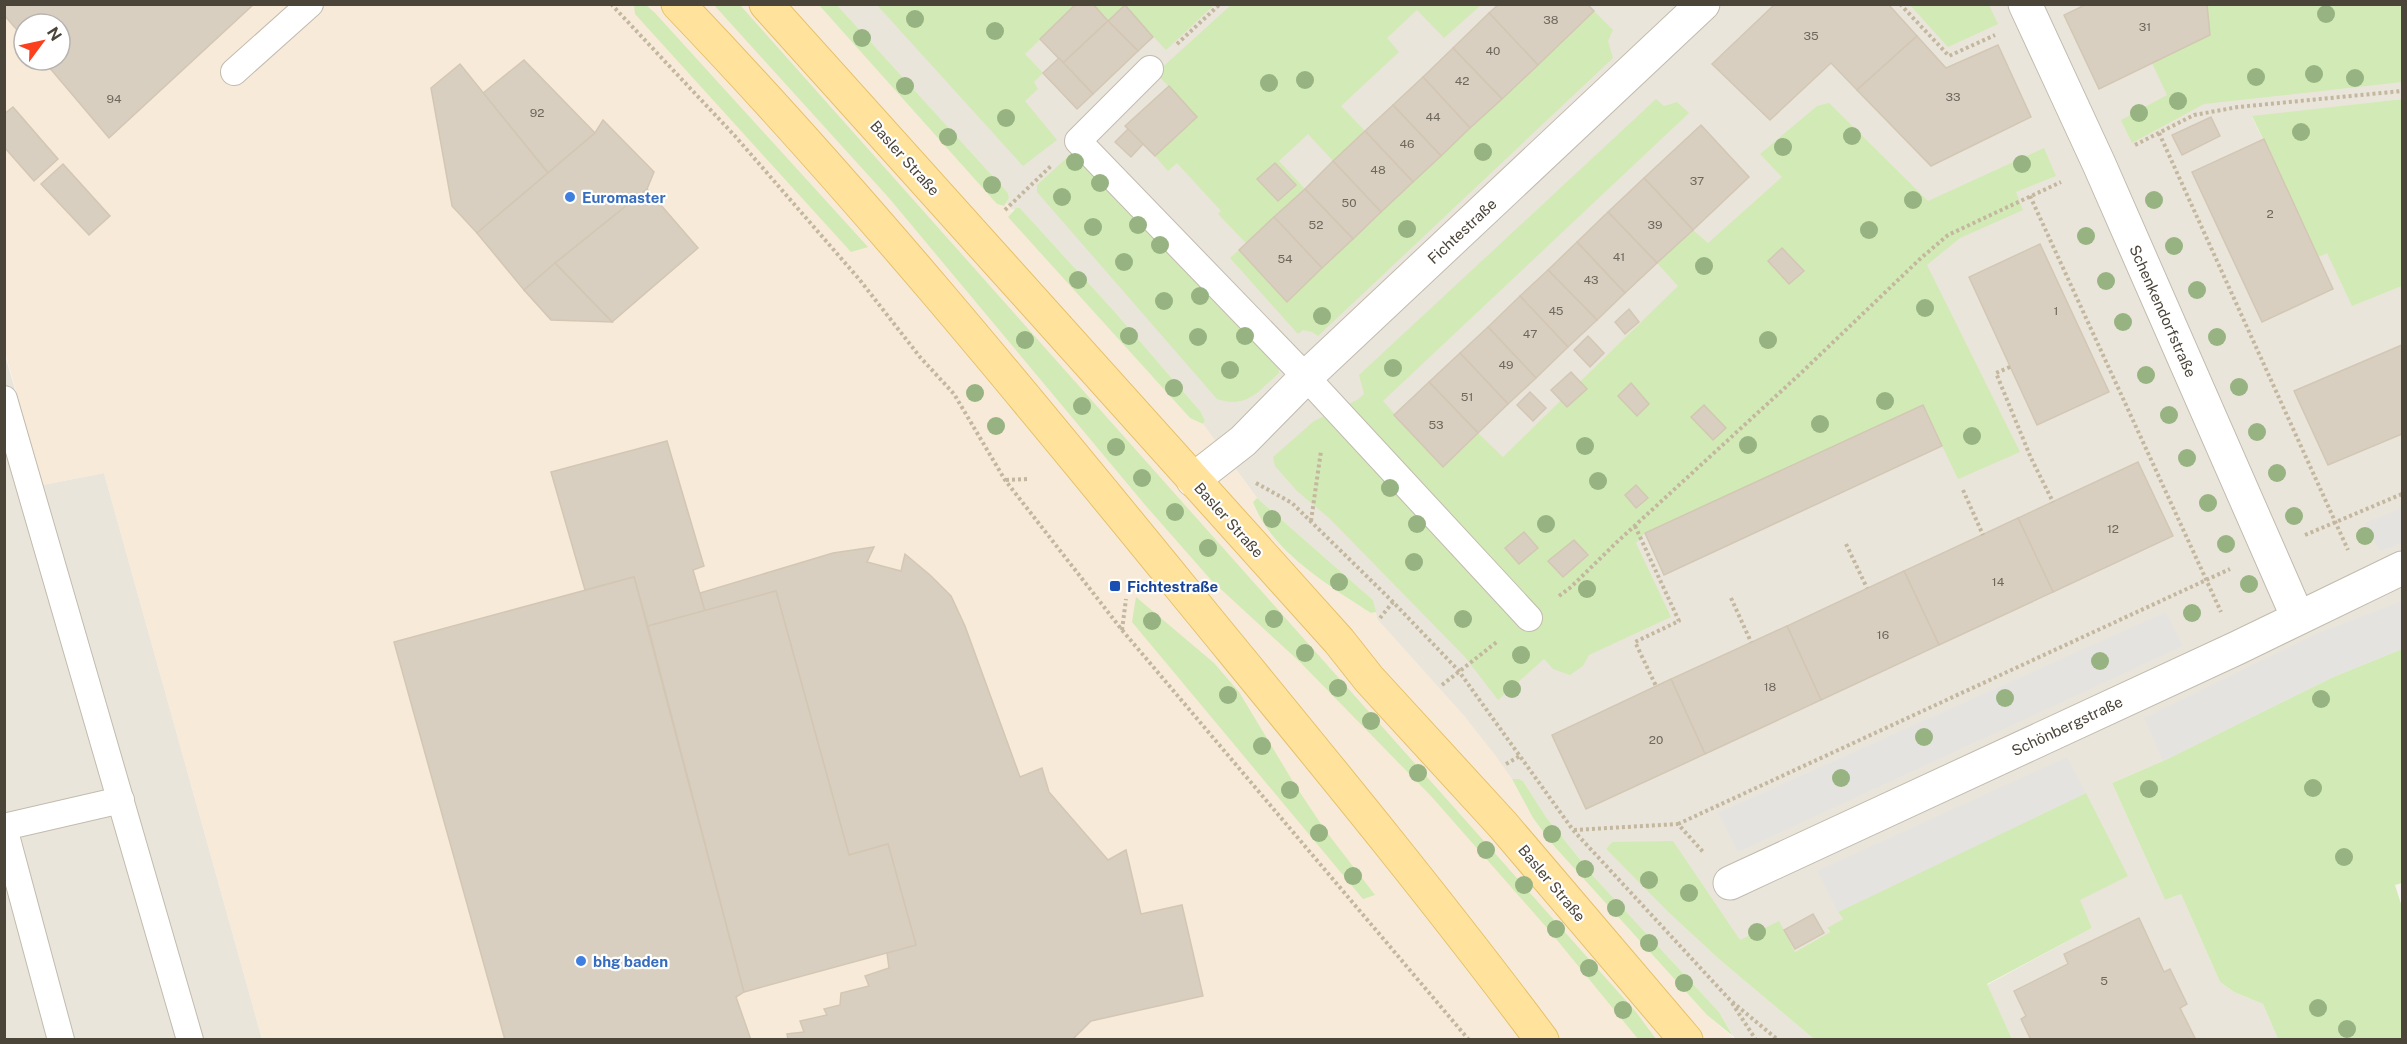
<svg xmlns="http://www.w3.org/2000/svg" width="2407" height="1044" viewBox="0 0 2407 1044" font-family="'Public Sans',sans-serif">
<rect width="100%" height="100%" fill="#f6f3ec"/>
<g fill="#eae5da">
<polygon points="837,5 2402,5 2402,99 2252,117 2319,257 2327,252 2352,305 2402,286 2402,649 2333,677 2163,761 2112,783 2165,900 2181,894 2220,982 2234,992 2263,1004 2278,1039 2012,1039 1987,985 2092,928 2079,900 1838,912 1843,919 1827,929 1830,932 1795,952 1740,941 1673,842 1612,842 1606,849 1668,912 1720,960 1814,1039 1735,1039 1719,1012 1594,877 1546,817 1523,781 1519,779 1512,779 1465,717 1377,619 1373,600 1257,498 1203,424 1205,421 1201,412 1114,311 1020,208 1012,210 1006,203 1009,198 1008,193"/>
<polygon points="4,352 43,485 104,473 262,1039 5,1039"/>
</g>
<path fill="#f7ead8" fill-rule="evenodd" d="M5,5H819L997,204L1004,206L1006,203L1012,210L1009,217L1190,418L1203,424L1257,498L1253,502L1257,512L1274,535L1303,566L1329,586L1371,613L1376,612L1377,619L1465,717L1496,756L1512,779L1533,818L1554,846L1707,1015L1735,1039H262L104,473L43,485L5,352ZM24,24H60V60H24Z"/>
<g fill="#d2eab5">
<polygon points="634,5 646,5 655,13 868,247 851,252 635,14"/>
<polygon points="714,5 740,5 1636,1012 1656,1039 1638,1039 1548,929 1431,796 1300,662 1212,581 1146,506 889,198"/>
<polygon points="819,5 837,5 1008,193 1009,198 1004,206 997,204"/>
<polygon points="877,5 1076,5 1025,54 1043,73 1034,82 1038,89 1025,101 1057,140 1023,166"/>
<polygon points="1093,5 1214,5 1166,50 1125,6 1108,21"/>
<polygon points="1231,5 1481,5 1444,38 1417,10 1387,38 1399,52 1341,106 1365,131 1333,161 1308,134 1279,161 1305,189 1246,243 1218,214 1221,211 1177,163 1168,171 1155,156 1197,117 1156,73"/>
<polygon points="1910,5 1989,5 1998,24 1948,47"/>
<polygon points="2207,5 2402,5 2402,82 2204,104 2132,143 2121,120 2167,95 2152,63"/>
<polygon points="1594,11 1613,30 1608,41 1613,58 1318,336 1312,332 1303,330 1298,334 1230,258 1239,250 1287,301"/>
<polygon points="1656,99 1664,106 1677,102 1689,113 1383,401 1443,467 1478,433 1503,457 1678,286 1657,263 1693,230 1708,243 1782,177 1760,154 1817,106 1829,103 1928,201 2044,148 2056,176 2016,192 2023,210 1960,238 1927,265 2020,452 1958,479 1923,406 1645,533 1636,543 1671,617 1589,655 1583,666 1570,675 1553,669 1544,659 1498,700 1465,657 1329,518 1297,491 1275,466 1273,457 1314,421 1357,400 1364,394 1359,375"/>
<polygon points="2402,99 2402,286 2352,306 2327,253 2319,257 2252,116"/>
<path d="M1072,153L1278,363L1279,373C1258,391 1248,409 1217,399L1037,192V185Z"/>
<polygon points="1016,208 1020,208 1114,311 1201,412 1205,421 1203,424 1190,418 1008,217"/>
<path d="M1257,498L1373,600L1376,612L1371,613C1329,586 1271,551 1253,502Z"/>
<polygon points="1136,597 1214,663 1239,692 1295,785 1325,830 1375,895 1363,899 1132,622"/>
<polygon points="2402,649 2402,883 2395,885 2402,907 2402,1039 2278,1039 2263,1004 2234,992 2220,982 2181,894 2165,900 2112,783 2163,761 2333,677"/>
<polygon points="1512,779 1519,779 1523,781 1546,817 1594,877 1719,1012 1733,1036 1707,1015 1554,846 1533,818"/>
<polygon points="2086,793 2128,876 2080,900 2092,928 1987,984 2012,1039 1814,1039 1720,960 1668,912 1606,849 1612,842 1673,841 1740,940 1779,921 1795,952 1830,932 1827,928 1843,919 1838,912"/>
</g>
<g fill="#e5e3e0">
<polygon points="2402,508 2402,543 2380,551 2365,523"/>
<polygon points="2402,601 2402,649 2333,677 2163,761 2144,718 2316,634"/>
<polygon points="2166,612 2183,646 1738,852 1718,813"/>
<polygon points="2067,757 2086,793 1838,912 1817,871"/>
</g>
<g fill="#d8cfc1" stroke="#d3c7b4" stroke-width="1.5">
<polygon points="4,4 254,4 109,138 43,60 60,60 60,24 24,24 24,38 4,15"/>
<polygon points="1076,4 1093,4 1108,21 1063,63 1040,39"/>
<polygon points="1499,4 1587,4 1594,11 1538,65 1489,13"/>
<polygon points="1775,4 1888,4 1917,36 1857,90 1831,63 1770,120 1712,64"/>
<polygon points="2087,4 2207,4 2210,35 2099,89 2064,15"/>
<polygon points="1125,5 1153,37 1138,51 1108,21"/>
<polygon points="1489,13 1538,65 1502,99 1453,48"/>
<polygon points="1108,21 1138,51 1093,94 1063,63"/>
<polygon points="1917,36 1946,68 1998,45 2031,117 1931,166 1857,90"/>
<polygon points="1453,48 1502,99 1470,128 1423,77"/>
<polygon points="1059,58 1093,94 1077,109 1043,73"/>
<polygon points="524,60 595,133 548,173 483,93"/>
<polygon points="460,64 548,173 477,233 452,206 431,88"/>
<polygon points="1423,77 1470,128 1441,156 1393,105"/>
<polygon points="1169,86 1197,117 1155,156 1125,126"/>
<polygon points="1393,105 1441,156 1413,182 1365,131"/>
<polygon points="13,107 58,159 34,181 4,147 4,114"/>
<polygon points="2211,117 2220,136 2182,155 2172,135"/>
<polygon points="603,120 654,172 647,189 524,290 477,233 595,133"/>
<polygon points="1701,125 1749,177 1693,230 1644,178"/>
<polygon points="1128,129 1143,144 1131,157 1115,142"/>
<polygon points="1365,131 1413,182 1381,212 1333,161"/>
<polygon points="2264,139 2333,289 2262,322 2192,172"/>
<polygon points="1333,161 1381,212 1353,239 1305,189"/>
<polygon points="1275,163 1296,185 1278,201 1257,179"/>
<polygon points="63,164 110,216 89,235 41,184"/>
<polygon points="1644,178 1693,230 1657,263 1608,212"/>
<polygon points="647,189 698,248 612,322 555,263"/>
<polygon points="1305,189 1353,239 1322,268 1274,217"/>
<polygon points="1608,212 1657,263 1625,293 1577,242"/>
<polygon points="1274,217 1322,268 1287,302 1239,250"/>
<polygon points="1577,242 1625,293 1597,320 1548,270"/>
<polygon points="2040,244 2109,392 2037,425 1969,277"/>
<polygon points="1782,248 1804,271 1789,284 1768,261"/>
<polygon points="555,263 612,322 551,320 524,290"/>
<polygon points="1548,270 1597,320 1568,347 1520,296"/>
<polygon points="1520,296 1568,347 1536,378 1488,327"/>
<polygon points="1629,309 1639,322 1625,334 1615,322"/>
<polygon points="1488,327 1536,378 1508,404 1460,353"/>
<polygon points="1588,336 1604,353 1590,367 1574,350"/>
<polygon points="2402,345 2402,434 2328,465 2294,391"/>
<polygon points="1460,353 1508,404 1478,433 1429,382"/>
<polygon points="1571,372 1587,389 1567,407 1551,390"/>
<polygon points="1429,382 1478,433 1443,467 1394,415"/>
<polygon points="1631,383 1649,404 1637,416 1618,396"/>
<polygon points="1530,392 1546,408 1533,421 1517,405"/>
<polygon points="1704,405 1726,428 1713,440 1691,417"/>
<polygon points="1923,405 1942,446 1664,575 1645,533"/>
<polygon points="667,441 704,566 693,570 705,611 648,626 634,577 585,590 551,472"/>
<polygon points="2138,462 2173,536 2053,592 2018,518"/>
<polygon points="1636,485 1648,498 1636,508 1625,495"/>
<polygon points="2018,518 2053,592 1939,645 1904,571"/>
<polygon points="1524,532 1538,548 1519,564 1505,548"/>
<polygon points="1574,540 1588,555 1563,577 1548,561"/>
<polygon points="874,547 867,562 901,571 905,554 930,575 951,596 965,626 1020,777 1042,768 1049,792 1108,860 1126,850 1141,914 1182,905 1203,996 1091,1021 1072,1040 788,1040 787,1034 804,1032 800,1021 827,1015 824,1009 840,1005 841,993 869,986 865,976 889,968 887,953 916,945 888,844 849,855 776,591 705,611 700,593 833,553"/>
<polygon points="1904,571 1939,645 1821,700 1787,626"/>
<polygon points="634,577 744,992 736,997 751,1040 505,1040 394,642"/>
<polygon points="776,591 849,855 888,844 916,945 744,992 648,626"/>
<polygon points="1787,626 1821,700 1705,754 1671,679"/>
<polygon points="1671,679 1705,754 1586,809 1552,735"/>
<polygon points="1813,914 1824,933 1795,949 1784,930"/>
<polygon points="2139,918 2164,972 2170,969 2187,1004 2180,1008 2196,1040 2031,1040 2021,1019 2026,1016 2014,991 2068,964 2064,954"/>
</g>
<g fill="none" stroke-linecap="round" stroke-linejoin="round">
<g stroke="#c2bbae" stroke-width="28">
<g id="lane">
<polyline points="1150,69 1078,141 1306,377 1529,618"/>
<polyline points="234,72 310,4"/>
<polyline points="4,399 190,1040"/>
<polyline points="4,827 121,800"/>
<polyline points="4,828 61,1040"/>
</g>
</g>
<g stroke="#c2bbae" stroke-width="35">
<g id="street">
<polyline points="2025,4 2099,164 2298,618"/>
<polyline points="1193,480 1243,441 1306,377 1703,4"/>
<polyline points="1730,883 2237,648 2402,568"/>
</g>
</g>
<g stroke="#e6c16a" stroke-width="35">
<g id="primary">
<path d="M678,4C856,190 1020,390 1183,590C1304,738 1427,886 1542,1040"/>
<polyline points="766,4 1339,641 1369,679 1502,824 1686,1040"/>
</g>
</g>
<g stroke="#c4b79f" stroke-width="4" stroke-dasharray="3 3" stroke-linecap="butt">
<polyline points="611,4 735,136 859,279 920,357 954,394 1005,480 1122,630 1469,1040"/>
<polyline points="1900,4 1949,56 1995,35"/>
<polyline points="1177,44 1220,4"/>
<polyline points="2159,133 2348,550"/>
<polyline points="2135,145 2194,115 2238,107 2402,91"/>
<polyline points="2030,196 2221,612"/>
<polyline points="1005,210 1052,165"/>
<polyline points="2010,367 1996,373 2031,458 2053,502"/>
<polyline points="1006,480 1029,479"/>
<polyline points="1256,483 1292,503 1393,602 1458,670 1573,830 1730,1000 1778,1040"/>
<polyline points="1963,490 1983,535"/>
<polyline points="1311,521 1321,451"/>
<polyline points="1635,526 1679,621 1635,642 1656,686"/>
<polyline points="2305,535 2402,494"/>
<polyline points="1846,544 1867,588"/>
<polyline points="1559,596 1571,587 1617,542 1801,373 1921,258 1948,235 2061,182"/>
<polyline points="1731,598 1751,642"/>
<polyline points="1380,618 1393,602"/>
<polyline points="1122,630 1126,599"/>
<polyline points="1442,685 1498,641"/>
<polyline points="1506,764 1520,756"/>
<polyline points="1678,824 2230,569"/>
<polyline points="1574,830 1678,824 1704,853"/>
<polyline points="1732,1003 1756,1040"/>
</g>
<use href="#lane" stroke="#fff" stroke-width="26"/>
<use href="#street" stroke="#fff" stroke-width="33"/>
<use href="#primary" stroke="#ffe39c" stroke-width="33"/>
</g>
<g fill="#97b381">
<circle cx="2326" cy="14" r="9"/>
<circle cx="915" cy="19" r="9"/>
<circle cx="995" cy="31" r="9"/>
<circle cx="862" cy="38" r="9"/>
<circle cx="2314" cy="74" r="9"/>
<circle cx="2256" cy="77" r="9"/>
<circle cx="2355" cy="78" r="9"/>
<circle cx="1305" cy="80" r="9"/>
<circle cx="1269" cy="83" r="9"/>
<circle cx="905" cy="86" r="9"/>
<circle cx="2178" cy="101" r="9"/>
<circle cx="2139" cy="113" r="9"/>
<circle cx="1006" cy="118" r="9"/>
<circle cx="2301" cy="132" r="9"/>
<circle cx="1852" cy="136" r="9"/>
<circle cx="948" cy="137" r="9"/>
<circle cx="1783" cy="147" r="9"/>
<circle cx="1483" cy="152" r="9"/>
<circle cx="1075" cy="162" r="9"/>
<circle cx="2022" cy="164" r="9"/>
<circle cx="1100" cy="183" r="9"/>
<circle cx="992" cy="185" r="9"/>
<circle cx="1062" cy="197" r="9"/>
<circle cx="1913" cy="200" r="9"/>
<circle cx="2154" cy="200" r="9"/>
<circle cx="1138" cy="225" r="9"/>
<circle cx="1093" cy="227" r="9"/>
<circle cx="1407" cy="229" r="9"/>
<circle cx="1869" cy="230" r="9"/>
<circle cx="2086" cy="236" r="9"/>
<circle cx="1160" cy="245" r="9"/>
<circle cx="2174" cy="246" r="9"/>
<circle cx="1124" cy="262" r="9"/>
<circle cx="1704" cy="266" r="9"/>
<circle cx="1078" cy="280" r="9"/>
<circle cx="2106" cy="281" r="9"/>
<circle cx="2197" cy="290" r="9"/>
<circle cx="1200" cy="296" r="9"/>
<circle cx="1164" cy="301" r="9"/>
<circle cx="1925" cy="308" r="9"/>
<circle cx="1322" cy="316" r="9"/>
<circle cx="2123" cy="322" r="9"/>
<circle cx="1129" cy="336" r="9"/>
<circle cx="1245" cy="336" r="9"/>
<circle cx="1198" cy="337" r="9"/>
<circle cx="2217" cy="337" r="9"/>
<circle cx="1025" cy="340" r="9"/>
<circle cx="1768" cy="340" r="9"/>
<circle cx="1393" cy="368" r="9"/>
<circle cx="1230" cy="370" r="9"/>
<circle cx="2146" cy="375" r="9"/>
<circle cx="2239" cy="387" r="9"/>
<circle cx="1174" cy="388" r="9"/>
<circle cx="975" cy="393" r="9"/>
<circle cx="1885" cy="401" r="9"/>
<circle cx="1082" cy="406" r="9"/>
<circle cx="2169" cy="415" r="9"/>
<circle cx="1820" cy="424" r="9"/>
<circle cx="996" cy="426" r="9"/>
<circle cx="2257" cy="432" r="9"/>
<circle cx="1972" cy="436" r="9"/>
<circle cx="1748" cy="445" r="9"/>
<circle cx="1585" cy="446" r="9"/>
<circle cx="1116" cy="447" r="9"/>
<circle cx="2187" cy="458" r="9"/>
<circle cx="2277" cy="473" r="9"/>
<circle cx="1142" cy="478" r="9"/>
<circle cx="1598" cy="481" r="9"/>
<circle cx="1390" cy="488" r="9"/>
<circle cx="2208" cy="503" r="9"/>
<circle cx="1175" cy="512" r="9"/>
<circle cx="2294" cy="516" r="9"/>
<circle cx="1272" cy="519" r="9"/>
<circle cx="1417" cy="524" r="9"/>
<circle cx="1546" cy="524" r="9"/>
<circle cx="2365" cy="536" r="9"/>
<circle cx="2226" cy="544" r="9"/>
<circle cx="1208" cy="548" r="9"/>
<circle cx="1414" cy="562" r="9"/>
<circle cx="1339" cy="582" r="9"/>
<circle cx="2249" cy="584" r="9"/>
<circle cx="1587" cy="589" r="9"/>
<circle cx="2192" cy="613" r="9"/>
<circle cx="1274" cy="619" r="9"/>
<circle cx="1463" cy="619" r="9"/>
<circle cx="1152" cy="621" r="9"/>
<circle cx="1305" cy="653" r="9"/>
<circle cx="1521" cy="655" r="9"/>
<circle cx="2100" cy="661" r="9"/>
<circle cx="1338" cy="688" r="9"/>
<circle cx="1512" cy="689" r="9"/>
<circle cx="1228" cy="695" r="9"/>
<circle cx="2005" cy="698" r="9"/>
<circle cx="2321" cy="699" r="9"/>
<circle cx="1371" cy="721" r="9"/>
<circle cx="1924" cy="737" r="9"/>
<circle cx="1262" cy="746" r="9"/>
<circle cx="1418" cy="773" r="9"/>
<circle cx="1841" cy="778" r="9"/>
<circle cx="2313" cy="788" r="9"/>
<circle cx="2149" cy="789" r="9"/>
<circle cx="1290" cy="790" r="9"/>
<circle cx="1319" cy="833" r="9"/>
<circle cx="1552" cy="834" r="9"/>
<circle cx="1486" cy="850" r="9"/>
<circle cx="2344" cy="857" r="9"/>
<circle cx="1585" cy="869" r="9"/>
<circle cx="1353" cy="876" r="9"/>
<circle cx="1649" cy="880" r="9"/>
<circle cx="1524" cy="885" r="9"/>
<circle cx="1689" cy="893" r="9"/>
<circle cx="1616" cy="908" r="9"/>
<circle cx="1556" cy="929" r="9"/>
<circle cx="1757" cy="932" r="9"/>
<circle cx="1649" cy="943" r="9"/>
<circle cx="1589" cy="968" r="9"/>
<circle cx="1684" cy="983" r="9"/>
<circle cx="2318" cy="1008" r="9"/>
<circle cx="1623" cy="1010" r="9"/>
<circle cx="2347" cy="1029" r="9"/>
</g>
<g fill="#3f7fe0" stroke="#fff" stroke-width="2">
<circle cx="570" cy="197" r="6"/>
<circle cx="581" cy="961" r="6"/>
</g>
<rect fill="#1a4fb4" stroke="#fff" stroke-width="2" x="1109" y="580" width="12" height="12" rx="3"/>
<g text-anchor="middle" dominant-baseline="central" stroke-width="4.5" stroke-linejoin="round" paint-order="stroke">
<g font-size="12" fill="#6e675b">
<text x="1551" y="20">38</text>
<text x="2145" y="27">31</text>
<text x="1811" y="36">35</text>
<text x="1493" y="51">40</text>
<text x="1462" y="81">42</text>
<text x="1953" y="97">33</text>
<text x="114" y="99">94</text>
<text x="537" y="113">92</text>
<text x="1433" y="117">44</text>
<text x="1407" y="144">46</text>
<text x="1378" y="170">48</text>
<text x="1697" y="181">37</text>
<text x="1349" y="203">50</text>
<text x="2270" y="214">2</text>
<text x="1316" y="225">52</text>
<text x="1655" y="225">39</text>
<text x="1619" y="257">41</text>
<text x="1285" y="259">54</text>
<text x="1591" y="280">43</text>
<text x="1556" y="311">45</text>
<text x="2056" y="311">1</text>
<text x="1530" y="334">47</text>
<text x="1506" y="365">49</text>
<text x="1467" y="397">51</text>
<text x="1436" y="425">53</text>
<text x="2113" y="529">12</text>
<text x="1998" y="582">14</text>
<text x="1883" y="635">16</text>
<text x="1770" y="687">18</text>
<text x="1656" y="740">20</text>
<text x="2104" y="981">5</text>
</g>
<g font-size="15" fill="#4b4439" stroke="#fff">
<text transform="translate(905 158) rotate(48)">Basler Straße</text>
<text transform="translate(1462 231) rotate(-43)">Fichtestraße</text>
<text transform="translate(2163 311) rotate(66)">Schenkendorfstraße</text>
<text transform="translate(1229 520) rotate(48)">Basler Straße</text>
<text transform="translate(2067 726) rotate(-25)">Schönbergstraße</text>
<text transform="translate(1552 883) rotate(50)">Basler Straße</text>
</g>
<g font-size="15" font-weight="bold" fill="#366cbe" stroke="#fff" text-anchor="start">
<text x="582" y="197">Euromaster</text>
<text x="593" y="961">bhg baden</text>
</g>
<g font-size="15" font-weight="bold" fill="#164399" stroke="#fff" text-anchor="start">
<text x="1127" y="586">Fichtestraße</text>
</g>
</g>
<rect width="2407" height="1044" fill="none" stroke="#4b4439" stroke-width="12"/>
<g transform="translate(42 42) rotate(57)"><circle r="28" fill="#ffffff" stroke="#b7b4b0" stroke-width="1.5"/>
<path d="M0-4.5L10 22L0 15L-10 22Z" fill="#fc3f1d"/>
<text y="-9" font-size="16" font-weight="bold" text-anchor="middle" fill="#4b4439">N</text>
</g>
</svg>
